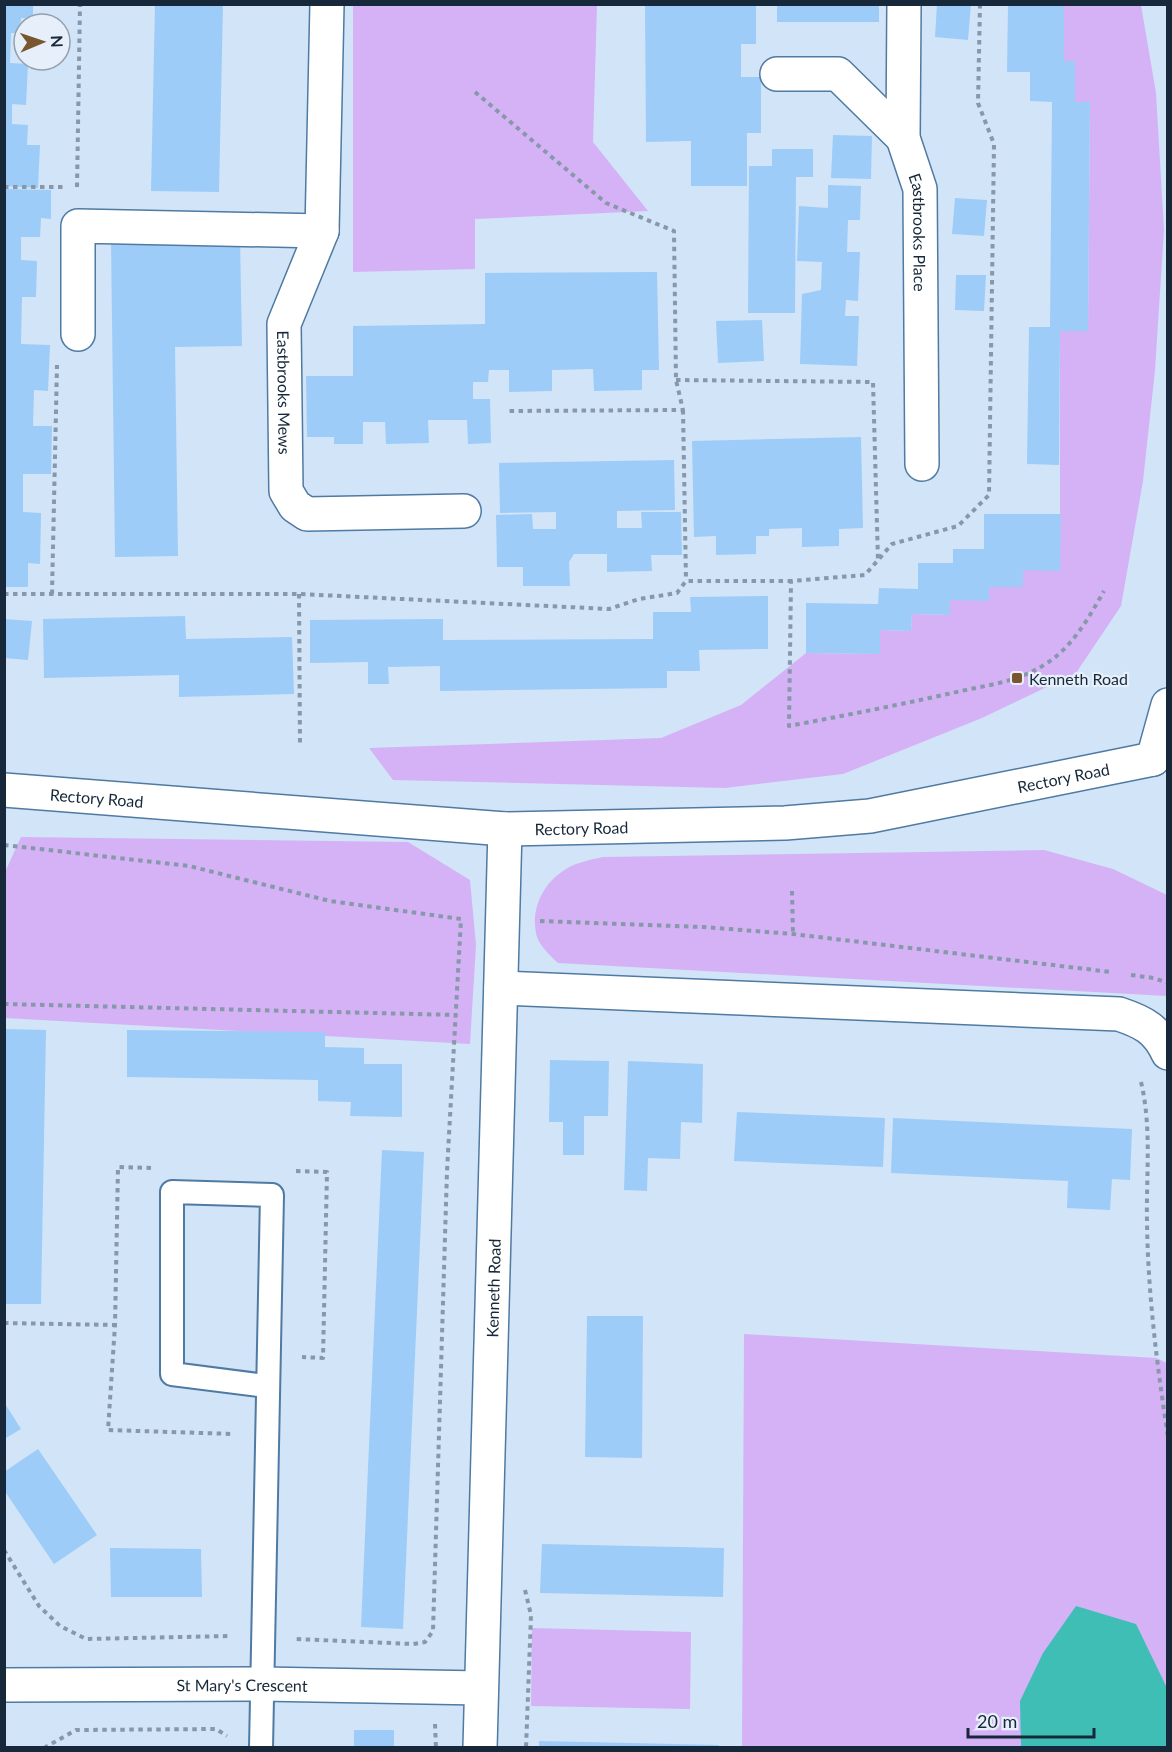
<svg xmlns="http://www.w3.org/2000/svg" width="1172" height="1752" viewBox="0 0 1172 1752" font-family="Lato,sans-serif">
<rect width="100%" height="100%" fill="#d2e4f7"/>
<g fill="#d5b2f6">
<polygon points="353,5 597,5 593,142 648,211 475,219 475,269 353,272"/>
<polygon points="1064,5 1141,5 1156,93 1164,230 1155,370 1143,481 1121,606 1076,673 982,718 843,774 725,788 393,780 369,748 661,738 741,705 806,653 879,654 880,630 911,631 912,614 950,615 950,600 989,600 989,587 1023,587 1023,570 1060,570 1060,331 1088,331 1090,102 1075,102 1075,61 1064,61"/>
<polygon points="21,837 408,842 470,880 476,945 470,1044 5,1018 5,872"/>
<path d="M1044,850L1113,869L1167,895V996L558,963C550,955 538,945 536,933C531,909 543,884 563,871C574,863 589,860 603,857Z"/>
<polygon points="744,1334 1156,1358 1167,1363 1167,1747 742,1748"/>
<polygon points="532,1628 691,1632 690,1709 531,1706"/>
</g>
<polygon fill="#3ebeb5" points="1076,1606 1136,1624 1167,1688 1167,1747 1021,1747 1020,1701 1043,1653"/>
<g fill="#9eccf8">
<polygon points="4,4 33,4 33,18 21,18 20,33 11,33 10,63 28,64 26,105 12,104 12,124 28,125 27,145 40,145 38,188 4,186"/>
<polygon points="155,4 223,4 219,192 151,191"/>
<polygon points="645,4 756,4 756,44 741,44 741,77 761,77 761,133 747,133 747,186 691,186 691,141 646,142"/>
<rect x="777" y="4" width="102" height="18"/>
<polygon points="937,4 971,4 968,40 935,37"/>
<polygon points="1008,4 1064,4 1064,61 1075,61 1075,102 1090,102 1088,331 1060,331 1059,465 1027,464 1029,327 1050,327 1052,102 1030,101 1030,72 1007,72"/>
<polygon points="833,135 872,136 871,179 831,178"/>
<polygon points="772,149 813,149 813,177 796,177 795,313 748,313 749,166 772,166"/>
<polygon points="828,185 861,186 860,220 848,220 847,252 860,252 858,301 846,300 845,316 859,316 857,366 800,364 802,294 821,290 822,262 797,261 799,206 828,208"/>
<polygon points="4,189 51,190 51,219 41,218 40,237 21,237 21,260 37,261 36,297 22,297 21,344 50,345 48,391 34,390 33,426 52,426 51,474 23,474 23,512 41,513 40,564 28,563 28,587 4,587"/>
<polygon points="955,198 987,200 984,236 952,234"/>
<polygon points="240,239 242,346 175,347 178,556 115,557 111,241"/>
<polygon points="657,272 659,370 642,370 642,390 594,391 593,369 552,370 552,391 509,392 509,370 489,370 488,382 473,382 473,399 490,399 491,443 468,444 467,420 428,420 429,443 386,444 385,422 363,422 363,444 334,444 334,437 307,437 306,376 353,376 353,326 485,324 485,273"/>
<polygon points="956,275 986,275 984,311 955,310"/>
<polygon points="762,320 764,361 718,363 716,321"/>
<polygon points="861,437 863,528 839,529 839,546 802,547 802,528 769,529 769,536 756,536 756,554 716,555 716,536 694,537 692,441"/>
<polygon points="674,460 675,510 617,511 617,528 642,528 641,512 681,512 682,555 651,555 652,571 607,572 607,554 574,554 569,562 570,586 523,586 523,567 497,567 496,515 532,514 533,529 556,529 556,512 500,513 499,463"/>
<polygon points="984,514 1061,514 1060,571 1023,570 1023,587 989,587 989,601 950,600 950,615 912,614 911,631 880,630 880,654 806,653 806,603 878,604 879,588 918,589 918,563 953,563 953,549 984,549"/>
<polygon points="768,596 768,649 699,650 700,671 667,671 667,688 440,691 440,666 388,667 389,684 368,684 368,662 310,663 310,620 443,619 443,640 653,639 653,612 691,612 690,597"/>
<polygon points="185,616 186,639 292,637 294,694 179,697 179,675 44,678 43,619"/>
<polygon points="4,619 32,621 28,660 4,658"/>
<polygon points="4,1029 46,1030 41,1304 4,1304"/>
<polygon points="127,1030 325,1032 325,1047 364,1048 364,1064 402,1064 402,1117 350,1116 351,1102 318,1101 318,1080 127,1077"/>
<polygon points="550,1060 609,1061 608,1116 584,1116 584,1155 563,1155 563,1122 549,1122"/>
<polygon points="628,1061 703,1064 702,1123 681,1122 680,1159 648,1158 647,1191 624,1190"/>
<polygon points="737,1112 885,1118 883,1167 734,1161"/>
<polygon points="893,1118 1132,1129 1130,1180 1112,1179 1110,1210 1067,1208 1068,1181 891,1173"/>
<polygon points="382,1150 424,1152 403,1629 361,1627"/>
<polygon points="587,1316 643,1316 642,1458 585,1457"/>
<polygon points="4,1402 21,1429 4,1439"/>
<polygon points="38,1449 97,1535 54,1564 4,1490 4,1472"/>
<polygon points="542,1544 724,1548 723,1597 540,1593"/>
<polygon points="110,1548 201,1549 202,1597 111,1597"/>
<rect x="354" y="1730" width="40" height="18"/>
<polygon points="539,1741 719,1745 719,1748 539,1748"/>
</g>
<g fill="none" stroke-linecap="round" stroke-linejoin="round">
<g stroke="#4f7aa2" stroke-width="26">
<polyline id="lane" points="261,1748 272,1195 172,1192 172,1374 266,1386"/>
</g>
<g stroke="#4f7aa2" stroke-width="36">
<g id="street">
<path id="s1" d="M327,4L322,231L284,324L286,491L295,506L307,514L464,511"/>
<path id="s2" d="M904,4L903,138L920,189L922,464"/>
<polyline points="777,74 838,74 903,138"/>
<polyline points="78,334 78,226 322,231"/>
<path d="M501,988L1119,1014C1143,1022 1157,1029 1168,1053"/>
<path id="s3" d="M4,1685L262,1684L481,1688"/>
<path id="s4" d="M480,1748L505,829"/>
</g>
</g>
<g stroke="#4f7aa2" stroke-width="36">
<g id="secondary">
<polyline points="1153,759 1168,705"/>
<path id="s5" d="M4,790L505,829L785,823L870,816L1153,759"/>
</g>
</g>
<g stroke="#8698aa" stroke-width="4" stroke-dasharray="4.5 4.5" stroke-linecap="butt">
<path d="M980,4L978,103L994,144L989,495L958,526L892,544L865,575L791,581L789,726C847,715 904,704 961,691C989,685 1019,681 1044,665C1072,648 1088,619 1104,591"/>
<polyline points="475,92 606,203 674,231 676,380 683,410 506,411"/>
<polyline points="4,187 67,187"/>
<polyline points="77,187 80,4"/>
<polyline points="676,380 873,382 878,561"/>
<polyline points="683,410 686,581"/>
<polyline points="4,594 299,594 609,609 639,599 677,593 686,581 791,581"/>
<polyline points="52,594 57,365"/>
<polyline points="299,594 300,746"/>
<polyline points="4,845 189,866 330,901 461,919 447,1171 433,1631 425,1642 413,1644 296,1639"/>
<polyline points="792,891 793,934"/>
<polyline points="540,921 703,927 793,934 1111,972"/>
<polyline points="1131,975 1154,978 1168,983"/>
<polyline points="4,1004 457,1015"/>
<path d="M1141,1082C1152,1128 1146,1176 1147,1223C1148,1294 1157,1366 1168,1437"/>
<polyline points="151,1168 118,1167 115,1325 108,1430 234,1434"/>
<polyline points="296,1171 327,1172 323,1358 302,1357"/>
<polyline points="4,1323 115,1325"/>
<polyline points="4,1550 39,1606 60,1626 86,1639 230,1636"/>
<polyline points="525,1590 531,1615 526,1748"/>
<polyline points="435,1724 436,1748"/>
<polyline points="44,1748 76,1730 216,1729 227,1736"/>
</g>
<use href="#lane" stroke="#fff" stroke-width="22"/>
<use href="#street" stroke="#fff" stroke-width="33"/>
<use href="#secondary" stroke="#fff" stroke-width="33"/>
</g>
<rect fill="#79562f" stroke="#e7f0fa" stroke-width="2" x="1011" y="672" width="12" height="12" rx="3"/>
<g text-anchor="middle" dominant-baseline="central" stroke-width="4.5" stroke-linejoin="round" paint-order="stroke">
<g font-size="16" fill="#162839" stroke="#e7f0fa">
<text stroke="none"><textPath href="#s2" startOffset="231">Eastbrooks Place</textPath></text>
<text stroke="none"><textPath href="#s1" startOffset="396">Eastbrooks Mews</textPath></text>
<text stroke="none"><textPath href="#s5" startOffset="1065">Rectory Road</textPath></text>
<text stroke="none"><textPath href="#s5" startOffset="93">Rectory Road</textPath></text>
<text stroke="none"><textPath href="#s5" startOffset="579">Rectory Road</textPath></text>
<text stroke="none"><textPath href="#s4" startOffset="460">Kenneth Road</textPath></text>
<text stroke="none"><textPath href="#s3" startOffset="238">St Mary's Crescent</textPath></text>
</g>
<g font-size="16" fill="#162839" stroke="#e7f0fa" text-anchor="start">
<text x="1029" y="678">Kenneth Road</text>
</g>
</g>
<rect width="1172" height="1752" fill="none" stroke="#162839" stroke-width="12"/>
<g transform="translate(42 42) rotate(88)"><circle r="28" fill="#e7f0fa" stroke="#93a0ad" stroke-width="1.5"/>
<path d="M0-4.5L10 22L0 15L-10 22Z" fill="#79562f"/>
<text y="-9" font-size="16" font-weight="bold" text-anchor="middle" fill="#162839">N</text>
</g>
<path d="M968 1728v9h126v-9" fill="none" stroke="#162839" stroke-width="3"/>
<text x="977" y="1728" font-size="18" fill="#162839" stroke="#e7f0fa" stroke-width="4.5" paint-order="stroke">20 m</text>
</svg>
